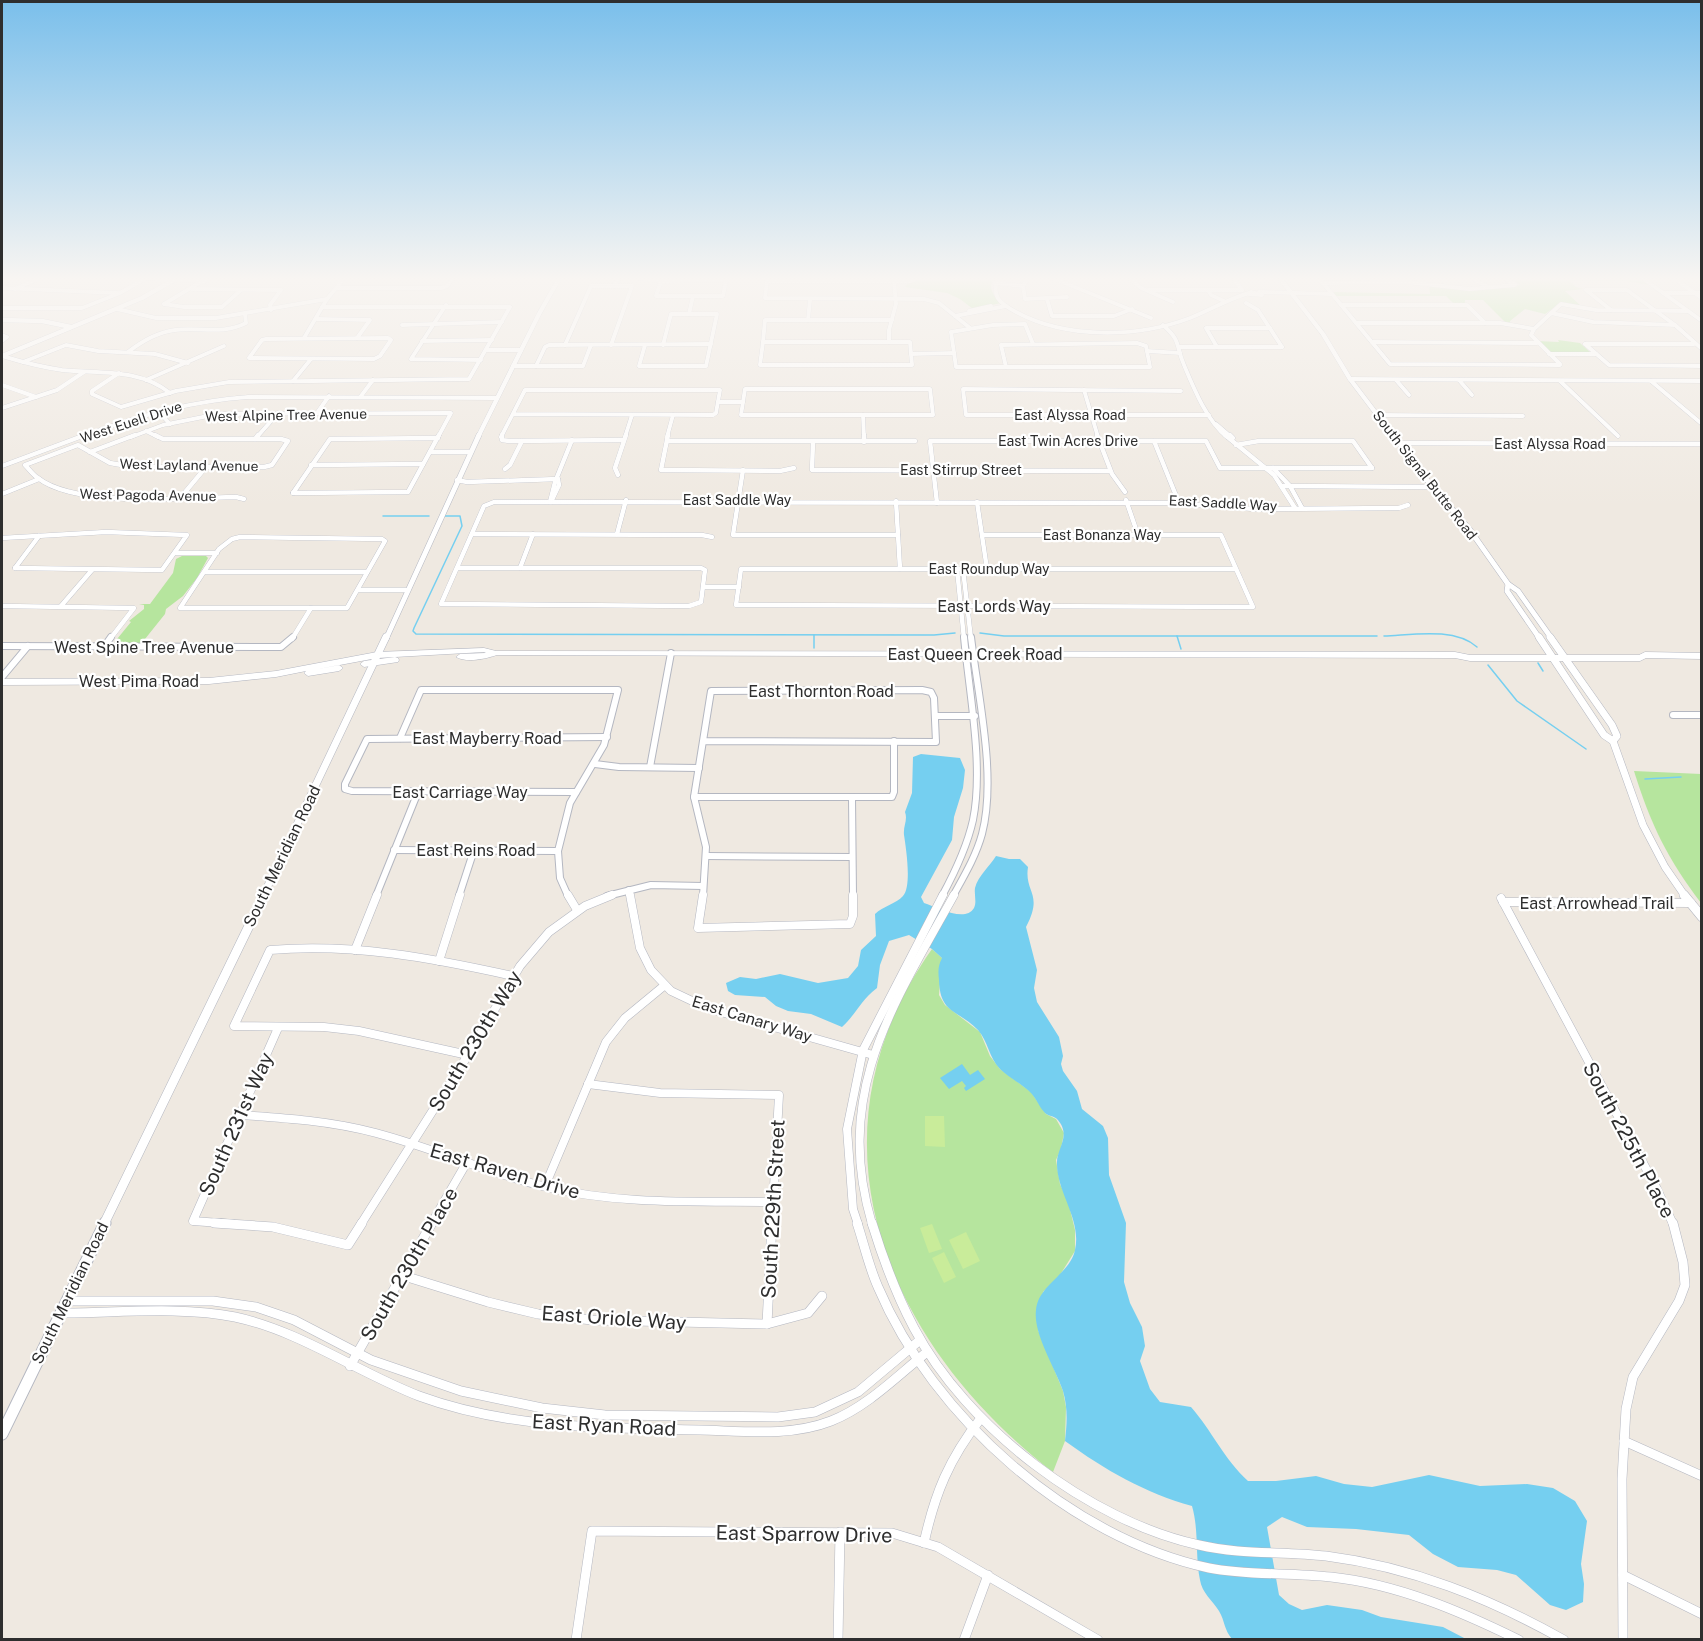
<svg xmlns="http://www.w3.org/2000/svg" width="1703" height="1641" viewBox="0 0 1703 1641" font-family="'Public Sans',sans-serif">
<rect width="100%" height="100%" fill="#efe9e1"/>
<g fill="#b6e59e">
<path d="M926,277H995C987,287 993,295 1001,303L973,309L960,299L947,293L905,287L908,283Z"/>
<polygon points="1506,277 1638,277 1649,285 1626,281 1570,281 1576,287 1583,289 1565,291 1583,308 1559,304 1545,314 1525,309 1510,321 1510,324 1506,323 1483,300 1465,300 1465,304 1454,304 1446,296 1335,296 1332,292 1430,294 1429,285 1479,290 1520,285"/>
<polygon points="1558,340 1580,343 1591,353 1550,352 1537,341 1559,342"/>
<polygon points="182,556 206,556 208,558 197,578 183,596 166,609 165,614 141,644 113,644 131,622 129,621 144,609 144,605 139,604 150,604 173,573 176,559"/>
<path d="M1634,771L1701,774V903C1668,860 1650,823 1634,771Z"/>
<path d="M932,949L942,958L939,995L945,1005L980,1032L990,1056L1000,1069L1031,1092L1046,1114L1056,1119L1064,1133L1061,1149L1056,1160L1060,1184L1068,1201L1075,1230V1251L1060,1275L1043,1292L1038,1330L1063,1391L1066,1407L1065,1441L1053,1472C885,1343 799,1137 932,949Z"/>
</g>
<g fill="#c9ec9a">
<polygon points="925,1116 944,1116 945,1147 925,1146"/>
<polygon points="932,1224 942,1249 929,1253 920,1228"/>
<polygon points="966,1232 980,1261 963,1269 949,1240"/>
<polygon points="944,1252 956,1277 944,1283 932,1258"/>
</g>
<g fill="#75cff0">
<path d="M921,754L960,758L965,770L963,788L954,817L952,840L921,897L924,903C937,907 965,923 974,908C977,902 974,895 975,888C978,876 990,866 996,856L1009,859H1020L1028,867C1024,893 1044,893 1026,927L1037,970L1034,988L1037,1002L1059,1037L1063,1056L1061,1064L1063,1071L1077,1091L1082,1109L1103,1126L1108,1138L1109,1175L1126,1223L1124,1282L1130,1303L1142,1327L1145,1346L1140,1361L1150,1389L1160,1402L1191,1407C1212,1431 1224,1459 1248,1481H1276L1316,1476L1344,1484L1372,1487L1429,1475L1480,1486L1527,1484L1553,1488L1575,1501L1587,1521L1581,1564L1584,1584L1583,1602L1566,1610L1550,1605L1516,1575L1497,1570L1458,1567L1433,1554L1409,1535L1356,1529L1307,1527L1282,1517L1267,1527L1279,1595L1289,1604L1302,1610L1327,1605L1362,1610L1381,1617L1443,1627L1466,1639H1232C1224,1630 1225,1621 1219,1611C1212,1600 1202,1593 1200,1580C1195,1555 1199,1530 1192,1506C1145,1493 1105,1470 1065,1441C1067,1424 1068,1408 1063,1391C1055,1367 1033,1334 1036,1310C1038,1285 1070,1274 1075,1250C1082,1219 1056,1192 1057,1162C1057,1148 1072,1135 1057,1119C1054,1116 1048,1116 1045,1113C1039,1107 1036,1097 1029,1091C1020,1083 1008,1077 1000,1069C989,1058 988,1041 978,1030C957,1009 940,1014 939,980C938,971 938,966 942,958L932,949L909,935L889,941L880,965L877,988C860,1001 857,1013 842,1027L811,1014L788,1011L776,1006L765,997L735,995L728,991L726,983L740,977L756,979L780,974L818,983L848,978L858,966L861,950L876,936L875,914C883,906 896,904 903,896C912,886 906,848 904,835C903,826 908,820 905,812L912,793L913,757Z"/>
<polygon points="962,1064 970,1075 978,1070 985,1079 966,1091 964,1088 966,1086 962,1081 949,1089 940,1078"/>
</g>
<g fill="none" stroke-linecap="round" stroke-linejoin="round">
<g stroke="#75cff0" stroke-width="1.5">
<polyline points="383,516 429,516"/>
<polyline points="444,516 460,516 462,526 414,628 413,631 416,634 934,635 955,633"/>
<polyline points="980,633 1004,636 1377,636"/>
<polyline points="814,635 814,648"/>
<polyline points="1177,636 1181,649"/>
<path d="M1384,636C1412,635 1454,627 1477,647"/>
<polyline points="1538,663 1543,671"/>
<polyline points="1488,665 1517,701 1586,749"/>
<polyline points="1645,779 1681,777"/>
</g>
<g stroke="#b4b7c1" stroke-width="4.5">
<g id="minor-far4">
<polyline points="631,277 661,281"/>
<polyline points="920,277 911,281 767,281 765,298 924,299 939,303 970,328"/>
<path d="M998,277C991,296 999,303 1016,312C1066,339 1137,338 1190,318C1210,310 1228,299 1249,293"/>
<polyline points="1029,277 1023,286 1025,299 1067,297"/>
<polyline points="1050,277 1151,318"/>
<polyline points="1128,277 1141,288 1173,302"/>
<polyline points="1233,277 1242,290"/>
<polyline points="1318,277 1390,364 1560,365"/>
<polyline points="1470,277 1488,287"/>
<polyline points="1502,277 1515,284"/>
<polyline points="1641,277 1702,321"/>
<polyline points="1672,277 1702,298"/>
<polyline points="147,278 205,281"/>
<polygon points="726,280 723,296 656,296 661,281"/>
<polyline points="661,281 662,277"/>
<polyline points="995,283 1023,286"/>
<polyline points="1322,283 1406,282 1470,289 1515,285"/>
<polyline points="614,286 620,277"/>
<polyline points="2,288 118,293"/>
<polyline points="336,288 441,288 447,286 454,277"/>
<polyline points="15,289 42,277"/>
<polyline points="192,289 281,290"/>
<polyline points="1148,290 1242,290"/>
<polyline points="1208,290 1211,295 1224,301"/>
<polyline points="1586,290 1627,290 1675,325 1702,349"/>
<polyline points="1586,290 1611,310"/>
<polygon points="1251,292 1262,295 1249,294"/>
<polyline points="1259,292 1331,294"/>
<polyline points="1663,293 1702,293"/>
<polyline points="1047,299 1052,316 1114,316 1132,309"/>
<polyline points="1246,303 1258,310 1282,347"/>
<polyline points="164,304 184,307 222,307 241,290"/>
<polyline points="164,304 209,277"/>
<polyline points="446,305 411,359 481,360"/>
<polyline points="1341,305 1467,305 1485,323"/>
<polyline points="2,308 82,308 120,293 148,277"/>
<polyline points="117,309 156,318 216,318 327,299"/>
<polyline points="271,310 270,305 281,290"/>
<polyline points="969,311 991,306"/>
<polyline points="1551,313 1593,322 1675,325"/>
<polyline points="689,314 693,296"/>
<polyline points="955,316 1006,306"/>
<polyline points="317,319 370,320 357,338"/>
<polyline points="808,320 810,300"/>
<polyline points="1356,323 1500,323 1534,329"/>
<polyline points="402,325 502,322"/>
<path d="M1163,325C1182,342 1175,344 1184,365C1194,389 1207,421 1227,437"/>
<polyline points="2,335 7,337 2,341"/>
<polyline points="304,338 327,299 345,277"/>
<polygon points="388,338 391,340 380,356 374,359 249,358 262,340 266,339"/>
<polyline points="422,341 492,340"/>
<polygon points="763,342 910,342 912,365 760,365"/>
<polyline points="763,342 765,320 892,320"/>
<polyline points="889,342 889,330 896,304 894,281"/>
<polyline points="1372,342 1537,343"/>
<polygon points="1137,343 1146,346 1150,367 1006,367 1001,345"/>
<polyline points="1585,344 1609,365 1702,366"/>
<polyline points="1585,344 1694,344"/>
<polyline points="565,345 591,286 632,286 611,345"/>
<polyline points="645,345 639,366 706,366 717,314 671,314 663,345"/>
<polyline points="1179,347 1282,347"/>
<polyline points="1217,347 1206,328 1270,328"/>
<polyline points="487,350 521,350"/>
<polyline points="1147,351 1180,353"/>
<path d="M128,352C141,342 158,332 175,330C200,327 223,335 246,323L245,314"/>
<polyline points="911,354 954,353"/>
<polyline points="1549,354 1596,354"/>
<path d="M2,356C22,362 41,367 62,370C100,374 139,368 170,393"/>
<polyline points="23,362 66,345 98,351 155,354 188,363"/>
<polyline points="1560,364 1531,335 1534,329 1561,304 1596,310 1688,311"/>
<polyline points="513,366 583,366 591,345"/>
<polyline points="536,366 545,347 549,345 711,344"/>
<polyline points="1006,367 956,367 951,332 993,325 1025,324 1033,344"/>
<polyline points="119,373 92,391 92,394 121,407 176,391 229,382 469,379 510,307 322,307"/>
<polyline points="1350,379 1702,381"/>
<polyline points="146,380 224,346"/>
<polyline points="1396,380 1409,395"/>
<polyline points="1459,380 1472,395"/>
<polyline points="293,381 311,359"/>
<polyline points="1560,381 1618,436"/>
<polyline points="1651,381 1702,424"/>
<polyline points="2,385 36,397"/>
<polygon points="745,389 930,389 933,415 741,415"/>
<polyline points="1084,390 1098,437"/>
<polyline points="1181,391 963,389 966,415 1209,415"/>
<polyline points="361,396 373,380"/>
<polyline points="718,402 743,402"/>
<polyline points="2,408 57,390 84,372"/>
<polyline points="158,411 170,424"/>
<polyline points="317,413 329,396"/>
<polyline points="863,415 864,437"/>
<polyline points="1378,415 1523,416"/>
<polyline points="1216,424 1231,437"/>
<polyline points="146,431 158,437"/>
<path d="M81,437C136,416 190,401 248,397L497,398"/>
<polyline points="131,437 163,425 218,414 451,413 438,437"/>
<polyline points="257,437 278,413"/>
<polyline points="501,437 525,390 720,390 716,413 713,415 513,414"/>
<polyline points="625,437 632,415"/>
<polyline points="667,437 673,415"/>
</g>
</g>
<g stroke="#b4b7c1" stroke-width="5">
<g id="minor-far3">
<path d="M155,435L163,439H281L288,441L272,465L264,467H133L110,463L78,445L25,465C29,469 33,475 38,478C76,508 188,498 236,497L244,499"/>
<polyline points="502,435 502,440 509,441 624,440"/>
<polyline points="668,435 661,470 780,471 794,468"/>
<polyline points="864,435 864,442"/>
<polyline points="1097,435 1112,474 1125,492"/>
<polyline points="1225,435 1274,475 1295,508"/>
<polyline points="1230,435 1233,438"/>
<polyline points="255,439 258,435"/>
<polyline points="667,441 915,441"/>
<polyline points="1154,441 1179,503"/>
<polyline points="813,442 812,470 1110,471"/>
<polyline points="1399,443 1702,444"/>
<polyline points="1236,445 1259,441 1353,441 1372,468"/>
<polyline points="90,452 135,435"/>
<polyline points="430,452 471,452"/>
<polyline points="311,465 423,464"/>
<polyline points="2,466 85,435"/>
<polyline points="1273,468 1290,486 1302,508"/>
<polyline points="505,469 510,465 522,441"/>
<polyline points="743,470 733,535 898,535"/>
<polyline points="618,475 615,468 626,435"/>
<polyline points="457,480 467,482 558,479"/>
<polyline points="1283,486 1433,487"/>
<polyline points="293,493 408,492 439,435"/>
<polyline points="293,493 330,439 438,438"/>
<polyline points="2,494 39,479"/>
<polyline points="181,497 206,467"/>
<polyline points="1126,500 1138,535"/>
<polyline points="896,501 900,569"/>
<polyline points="550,502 555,482 572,440"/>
<polyline points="551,502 559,485 558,479"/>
<polyline points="977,502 987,569"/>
<polyline points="937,503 930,441 1206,441 1220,468 1372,468"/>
<polyline points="472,534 702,535 712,537"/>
<polyline points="617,534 626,500"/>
<polyline points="982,535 1221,535 1253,607 736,605 741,569 1236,569"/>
<polygon points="240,537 382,539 385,541 347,608 180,608 219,549 232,539"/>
<polyline points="2,538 106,532 187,535 162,570 15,568"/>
<polyline points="175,553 217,553"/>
<polyline points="15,568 39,536"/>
<polyline points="457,568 701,568 705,570 701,602 689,606 441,604 484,506 494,502 1172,503 1254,509 1399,508 1408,505"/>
<polyline points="520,568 533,534"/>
<polyline points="957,569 964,639"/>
<polyline points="963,569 971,639"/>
<polyline points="205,572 367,572"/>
<polyline points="703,587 739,587"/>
<polyline points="358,590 406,590"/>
<polyline points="2,606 134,608 110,639"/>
<polyline points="61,606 92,570"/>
<polyline points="292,639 311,608"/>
</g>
</g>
<g stroke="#b4b7c1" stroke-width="8">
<g id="minor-far2">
<polyline points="2,646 281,647 293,637"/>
<polyline points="104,647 111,637"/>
<polyline points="2,677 28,646"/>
<polyline points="1673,715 1702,715"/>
<polyline points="935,716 975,716"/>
<polyline points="400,738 421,690 618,690 604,745 570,803 558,851 560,878 568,896"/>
<polyline points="595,764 619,767 699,768"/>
<polyline points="650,767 671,653"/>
<polyline points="576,792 352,791 345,789 345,784 367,739 607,737"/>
<polyline points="694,797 892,797 894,792 894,741"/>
<polyline points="852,797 853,896"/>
<polyline points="394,850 558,851"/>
<polyline points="706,856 852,857"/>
<polyline points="629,890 630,896"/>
<polyline points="376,896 418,792"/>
<polyline points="459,896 474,850"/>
<polyline points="607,896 651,885 703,886"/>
<polyline points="703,896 706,847 694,797 711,691 922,690 931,692 934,698 936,742 703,741"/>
<path d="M942,896C955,872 967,847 973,820C984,766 969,692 964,637"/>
<path d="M953,896C964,876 976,856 982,834C997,777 978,696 971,637"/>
</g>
</g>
<g stroke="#b4b7c1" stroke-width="9">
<g id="minor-far1">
<polyline points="568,895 577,910"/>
<polyline points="630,895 640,948 651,970 671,991 707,1008 873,1055"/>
<polyline points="703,895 698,928 850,924 853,916 853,895"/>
<polyline points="1501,898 1657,1189 1673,1224"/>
<polyline points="1503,902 1691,903"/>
<polyline points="355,950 377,895"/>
<polyline points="439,961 460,895"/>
<path d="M468,1055L359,1031L324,1027L234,1026L270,950C353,943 432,958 513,976"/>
<polyline points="588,1084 660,1093 779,1095 772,1224"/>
<path d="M240,1115C286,1118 331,1121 376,1133C433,1148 488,1173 546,1187C620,1205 697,1201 773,1202"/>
<polyline points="545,1186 606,1042 625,1018 665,985"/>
<polyline points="234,1224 193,1221 278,1028"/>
<polyline points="361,1224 468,1055 520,966 549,932 585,906 612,895"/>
<polyline points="431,1224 467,1162"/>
<polyline points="858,1224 853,1209 847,1129 863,1050 943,895"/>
<path d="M872,1224C833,1092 893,1005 954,895"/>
</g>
</g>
<g stroke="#b4b7c1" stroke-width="10">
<g id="minor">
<polyline points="214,1223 273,1227 348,1245 362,1223"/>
<path d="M857,1223C864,1244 869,1267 878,1287C933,1417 1070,1538 1209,1568C1249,1576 1290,1572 1331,1577C1397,1584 1460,1611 1519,1640"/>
<path d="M872,1223C883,1259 896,1294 914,1328C966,1427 1089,1521 1199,1545C1241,1555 1283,1551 1326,1556C1412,1567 1489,1598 1564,1640"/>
<polyline points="401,1275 488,1302 538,1314 592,1320 767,1324 808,1313 822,1296"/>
<polyline points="68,1301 213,1301 256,1307 294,1320 371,1360 461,1391 542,1408 605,1415 778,1417 815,1412 858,1392 920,1340"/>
<path d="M61,1313C115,1313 182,1306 235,1317C300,1331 357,1372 419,1396C509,1429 606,1428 700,1430C743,1431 790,1437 831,1421C867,1407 897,1376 927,1352"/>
<polyline points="767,1324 772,1223"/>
<polyline points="350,1366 432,1223"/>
<polyline points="1624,1441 1702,1476"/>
<path d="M924,1543C935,1493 949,1459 981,1418"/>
<polyline points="1623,1575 1702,1614"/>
<polyline points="576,1640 592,1531 892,1533 938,1547 1098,1640"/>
<polyline points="838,1640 840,1532"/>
<polyline points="964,1640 988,1575"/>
<polyline points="1623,1640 1622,1479 1626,1409 1633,1377 1679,1301 1685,1285 1683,1262 1673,1223"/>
</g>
</g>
<g stroke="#b4b7c1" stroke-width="5">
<g id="tertiary-far4">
<polyline points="1279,277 1323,334 1350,379 1394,437"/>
<polyline points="2,320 42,321 71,327"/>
<polyline points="2,356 142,298 179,277"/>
<polyline points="478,437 539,314 560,277"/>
</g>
</g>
<g stroke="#b4b7c1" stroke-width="6">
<g id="tertiary-far3">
<polyline points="1393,435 1426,479 1470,530 1508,584 1518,591 1552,639"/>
<polyline points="1508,584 1507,591 1540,639"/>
<polyline points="386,639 479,435"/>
</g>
</g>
<g stroke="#b4b7c1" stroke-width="8">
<g id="tertiary-far2">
<polyline points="1539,637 1604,735 1613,741 1643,825 1665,867 1685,896"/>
<polyline points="1550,637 1612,725 1617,736 1613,741"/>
<polyline points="263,896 386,637"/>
</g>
</g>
<g stroke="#b4b7c1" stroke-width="10">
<g id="tertiary-far1">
<polyline points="1684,895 1702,917"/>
<polyline points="104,1224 264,895"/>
</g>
</g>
<g stroke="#b4b7c1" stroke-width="13">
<polyline id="tertiary" points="2,1434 105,1223"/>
</g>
<g stroke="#b4b7c1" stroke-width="1">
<g id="secondary">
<path d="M484,648L496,651L1455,652L1470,655H1639L1645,652L1702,653V659L1646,658L1640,661H1470L1455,658L497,655C485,659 467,663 456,657L460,654L486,653L484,652L377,658L313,670L339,665L343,668L339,671L308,676L304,673L306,671L276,677L209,684L2,685V679L209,678L276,671L377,652Z"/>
<polygon points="395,657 398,658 399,660 398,662 364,667 360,664 364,661"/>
</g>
</g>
<use href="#minor-far4" stroke="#fff" stroke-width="4"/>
<use href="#minor-far3" stroke="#fff" stroke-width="4.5"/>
<use href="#minor-far2" stroke="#fff" stroke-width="6"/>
<use href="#minor-far1" stroke="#fff" stroke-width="8"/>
<use href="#minor" stroke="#fff" stroke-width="9"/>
<use href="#tertiary-far4" stroke="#fff" stroke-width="4.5"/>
<use href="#tertiary-far3" stroke="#fff" stroke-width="5"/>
<use href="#tertiary-far2" stroke="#fff" stroke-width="7"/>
<use href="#tertiary-far1" stroke="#fff" stroke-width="9"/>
<use href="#tertiary" stroke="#fff" stroke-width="11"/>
<use href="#secondary" fill="#fff" fill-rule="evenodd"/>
</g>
<linearGradient id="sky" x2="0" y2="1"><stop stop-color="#7abfeb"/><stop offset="0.55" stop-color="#f8f5f2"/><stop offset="1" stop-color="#f8f5f2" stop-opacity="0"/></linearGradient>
<rect width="1703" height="507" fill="url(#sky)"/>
<g text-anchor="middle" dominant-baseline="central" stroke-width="4.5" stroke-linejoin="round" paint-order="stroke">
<g font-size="14" fill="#2e2e2e" stroke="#fff">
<text transform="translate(286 415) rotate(-1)">West Alpine Tree Avenue</text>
<text x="1070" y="415">East Alyssa Road</text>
<text transform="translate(131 422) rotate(-18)">West Euell Drive</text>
<text x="1068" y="441">East Twin Acres Drive</text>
<text x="1550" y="444">East Alyssa Road</text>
<text transform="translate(189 465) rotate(1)">West Layland Avenue</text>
<text x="961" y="470">East Stirrup Street</text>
<text transform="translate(1425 475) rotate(52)">South Signal Butte Road</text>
<text transform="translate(148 495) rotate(1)">West Pagoda Avenue</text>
<text x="737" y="500">East Saddle Way</text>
<text transform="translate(1223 503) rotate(3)">East Saddle Way</text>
<text x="1102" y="535">East Bonanza Way</text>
<text x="989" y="569">East Roundup Way</text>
</g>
<g font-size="16" fill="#2e2e2e" stroke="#fff">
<text x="994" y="606">East Lords Way</text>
<text x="144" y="647">West Spine Tree Avenue</text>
<text x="975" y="654">East Queen Creek Road</text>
<text x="139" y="681">West Pima Road</text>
<text x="821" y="691">East Thornton Road</text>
<text x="487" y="738">East Mayberry Road</text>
<text x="460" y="792">East Carriage Way</text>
<text x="476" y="850">East Reins Road</text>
<text transform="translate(282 856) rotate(-64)">South Meridian Road</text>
<text x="1597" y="903">East Arrowhead Trail</text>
<text transform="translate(752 1019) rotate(17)">East Canary Way</text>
<text transform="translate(70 1293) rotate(-64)">South Meridian Road</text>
</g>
<g font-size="20" fill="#2e2e2e" stroke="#fff">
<text transform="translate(475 1041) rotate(-59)">South 230th Way</text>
<text transform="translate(236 1124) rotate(-66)">South 231st Way</text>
<text transform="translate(1629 1140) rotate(62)">South 225th Place</text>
<text transform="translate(505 1171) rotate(16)">East Raven Drive</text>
<text transform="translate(773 1209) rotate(-87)">South 229th Street</text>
<text transform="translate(409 1264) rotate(-60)">South 230th Place</text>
<text transform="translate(614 1318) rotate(4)">East Oriole Way</text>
<text transform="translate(604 1425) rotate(3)">East Ryan Road</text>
<text transform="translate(804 1534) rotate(1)">East Sparrow Drive</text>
</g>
</g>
<rect width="1703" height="1641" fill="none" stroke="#2e2e2e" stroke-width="6"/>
</svg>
